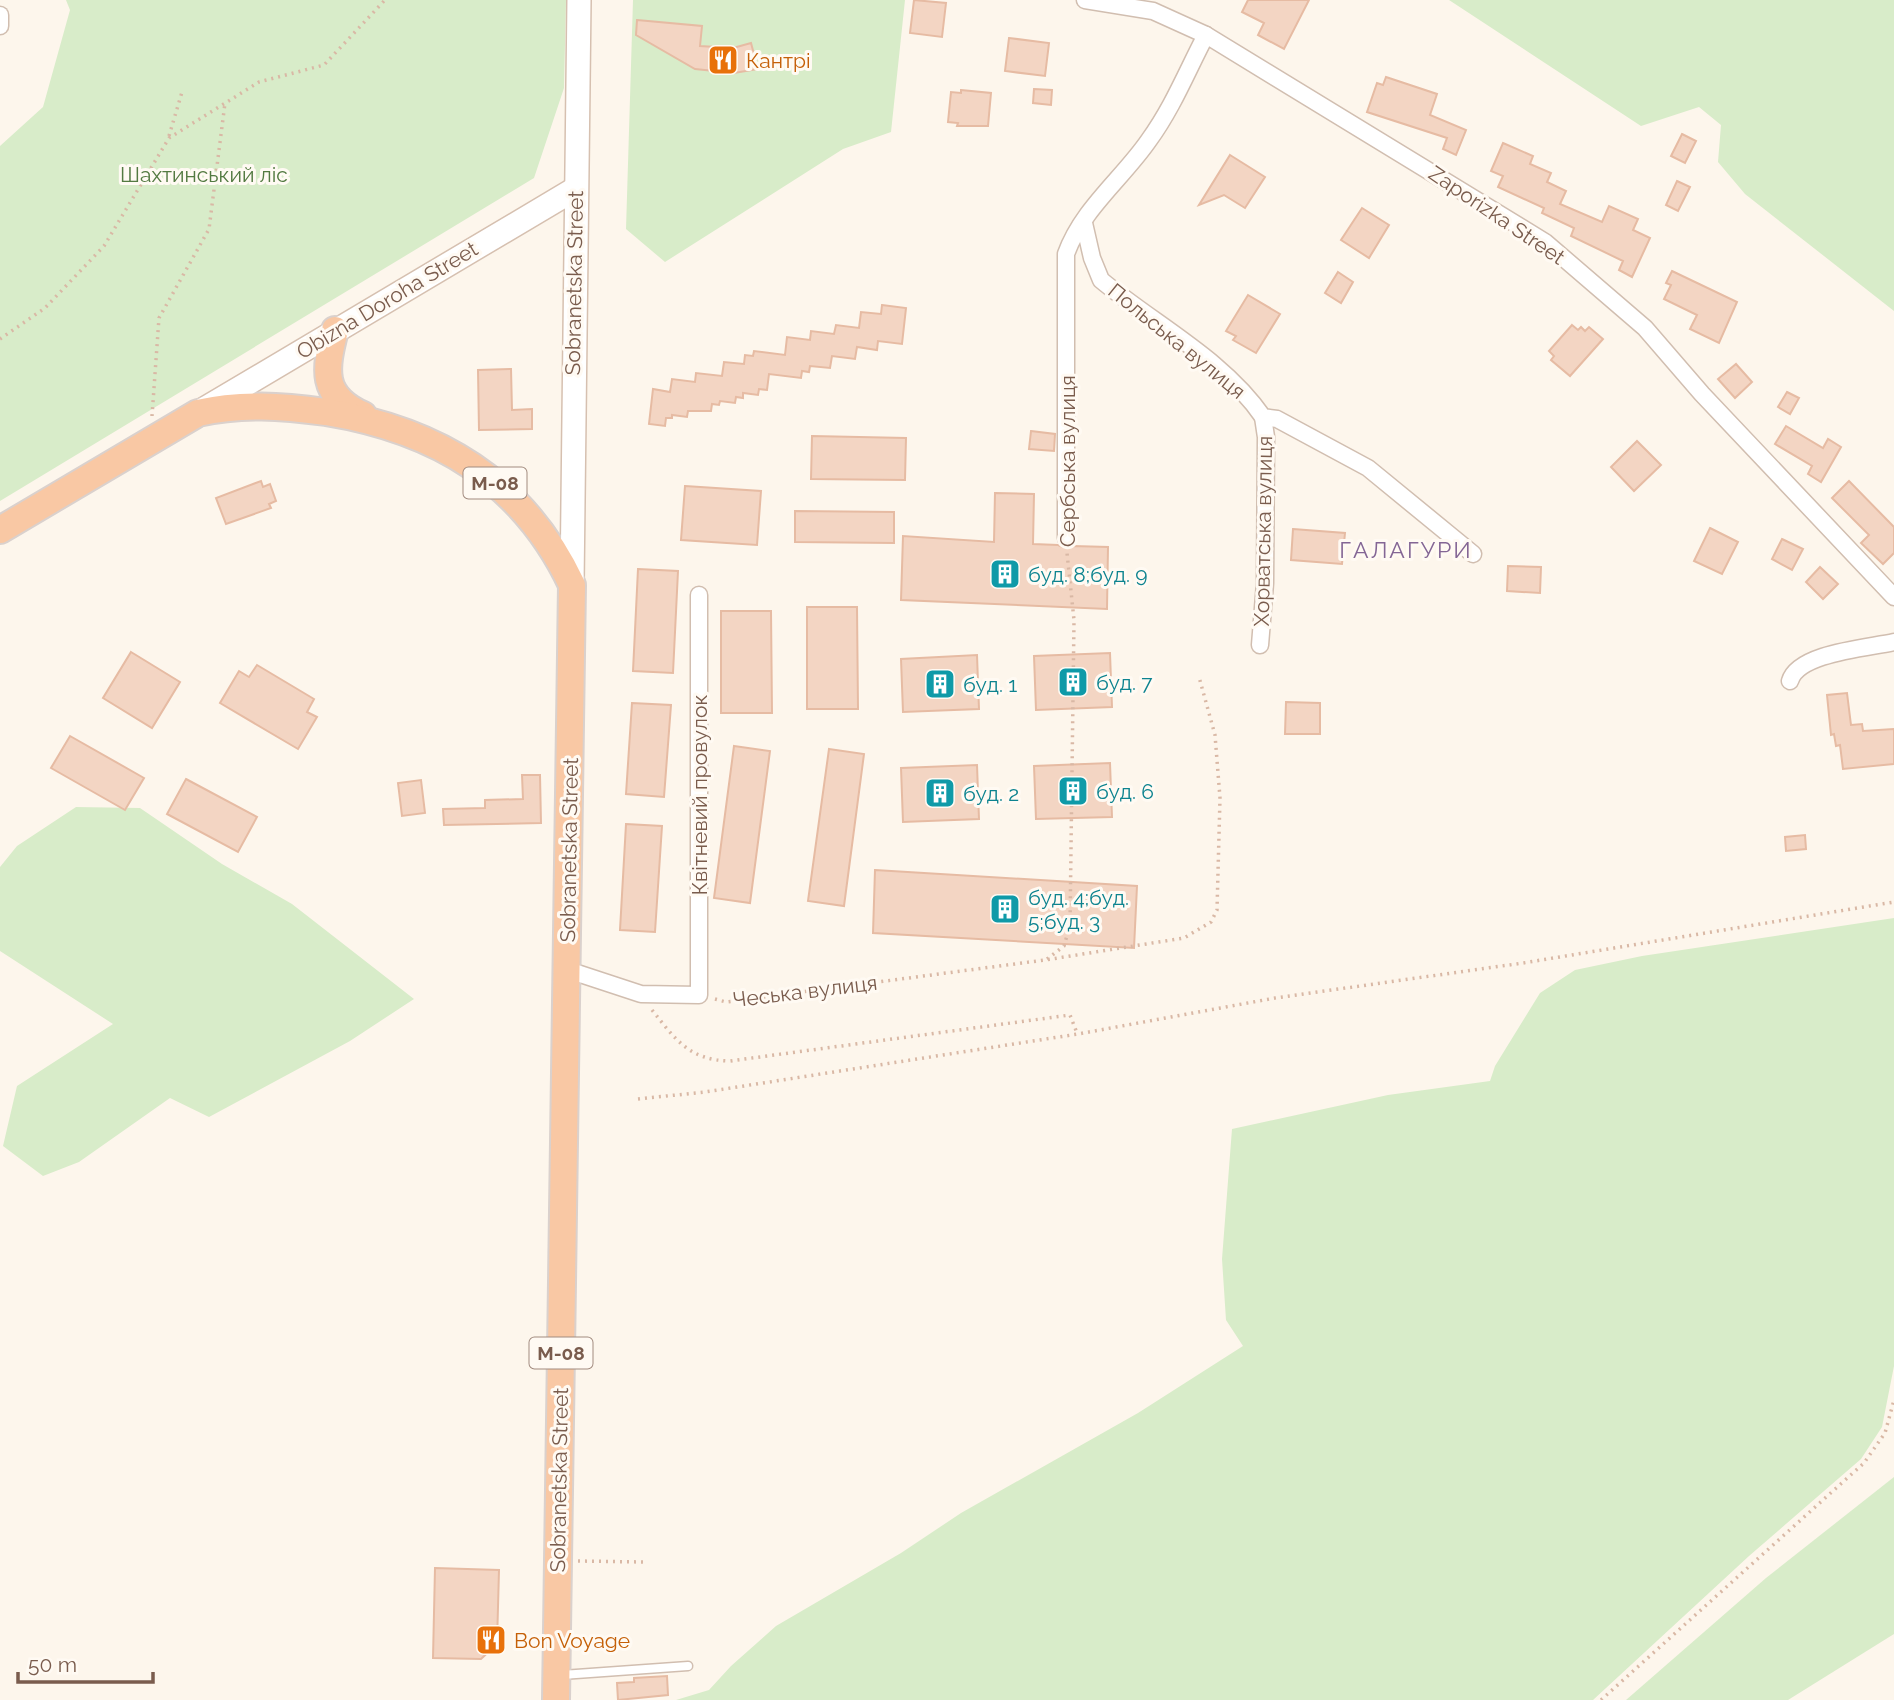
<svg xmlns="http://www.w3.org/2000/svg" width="1894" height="1700" viewBox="0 0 1894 1700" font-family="Raleway,sans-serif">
<rect width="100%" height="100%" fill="#fdf6ec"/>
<g fill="#d8ecc9">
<polygon points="66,0 566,0 564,88 534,178 0,501 0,146 43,107 70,10"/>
<polygon points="633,0 905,0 891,132 843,149 665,262 626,229"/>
<polygon points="1449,0 1894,0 1894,311 1745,194 1718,162 1721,125 1699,107 1641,126"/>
<polygon points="76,807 140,808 222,864 292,904 414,999 350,1041 209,1117 170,1098 79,1162 43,1176 3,1146 17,1086 113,1024 0,951 0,867 17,846"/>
<polygon points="1894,918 1894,1366 1882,1427 1861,1459 1749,1556 1593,1700 676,1700 709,1690 731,1666 776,1626 901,1553 961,1513 1138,1413 1243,1346 1226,1320 1222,1259 1232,1129 1388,1095 1490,1081 1495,1066 1540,993 1575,970 1642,956"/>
<polygon points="1894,1477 1894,1634 1788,1700 1626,1700 1766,1578"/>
</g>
<g fill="#f3d5c3" stroke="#e6bba3" stroke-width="2">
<polygon points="914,0 946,3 942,37 910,33"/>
<polygon points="1248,0 1309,0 1284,49 1258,35 1264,23 1242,12"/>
<polygon points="637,20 702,26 700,46 733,48 751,43 758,69 734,73 695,69 636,35"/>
<polygon points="1009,38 1049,43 1045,76 1005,71"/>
<polygon points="1386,77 1437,94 1430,115 1466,130 1456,155 1443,149 1447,138 1367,112 1377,83 1383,85"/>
<polygon points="1034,89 1052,90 1051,105 1033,103"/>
<polygon points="961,90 991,93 988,126 957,126 958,123 948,122 951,92 961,93"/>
<polygon points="1682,134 1696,141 1685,163 1671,156"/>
<polygon points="1503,143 1533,156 1530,164 1551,173 1547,182 1566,191 1560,204 1602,222 1609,206 1638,219 1633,230 1650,238 1632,277 1619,270 1623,261 1571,236 1574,228 1542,213 1544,208 1498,187 1503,176 1491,171"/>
<polygon points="1230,155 1265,177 1245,208 1224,195 1199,205"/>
<polygon points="1677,181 1690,187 1678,211 1666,205"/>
<polygon points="1362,208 1389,225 1369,258 1341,240"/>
<polygon points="1672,271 1737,302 1719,343 1690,329 1697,315 1664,299 1671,285 1666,283"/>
<polygon points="1338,272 1353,282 1341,303 1325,293"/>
<polygon points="1248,295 1280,314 1256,353 1233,340 1236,336 1226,331"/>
<polygon points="882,305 906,308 902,344 878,341 877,350 857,347 855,359 832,356 830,368 810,366 809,372 802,371 801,378 769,374 767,390 759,389 758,395 743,393 743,398 736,397 735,403 720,401 719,405 712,404 711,411 688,411 687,417 672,415 672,418 666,418 665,426 649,424 653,389 670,392 672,379 695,382 696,373 722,376 724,362 744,364 745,355 753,356 754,351 785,355 787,337 810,340 811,331 834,334 836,325 859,328 861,312 881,314"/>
<polygon points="1572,325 1578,330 1581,327 1585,331 1589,327 1603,339 1570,376 1551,360 1554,356 1549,351"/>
<polygon points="1736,364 1752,382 1735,398 1718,379"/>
<polygon points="511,369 512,410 532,409 532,429 479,430 478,370"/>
<polygon points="1787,392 1799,398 1790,414 1778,407"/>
<polygon points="1786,426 1823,448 1828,439 1841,447 1821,482 1808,474 1812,466 1775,444"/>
<polygon points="1031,431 1055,434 1054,451 1029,449"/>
<polygon points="812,436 906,438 905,480 811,479"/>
<polygon points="1637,441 1661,465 1634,491 1611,467"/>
<polygon points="261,481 263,487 270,484 276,501 269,504 271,508 226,524 216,498"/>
<polygon points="1849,481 1894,527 1894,553 1883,564 1861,543 1869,535 1832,498"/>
<polygon points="685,486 761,491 757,545 681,540"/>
<polygon points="995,493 1034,494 1033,544 1058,545 1065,548 1073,546 1108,547 1107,609 901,600 903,536 994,542"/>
<polygon points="795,511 894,512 894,543 795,542"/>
<polygon points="1710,528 1738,542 1722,574 1694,561"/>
<polygon points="1293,529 1345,533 1342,564 1291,560"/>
<polygon points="1782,539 1803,549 1792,570 1772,559"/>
<polygon points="1508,566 1541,567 1540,593 1507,591"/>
<polygon points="1820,567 1838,584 1823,599 1806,582"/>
<polygon points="638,569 678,571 673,673 633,671"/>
<polygon points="807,607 857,607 858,709 807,709"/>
<polygon points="721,611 771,611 772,713 721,713"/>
<polygon points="131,652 180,682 152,728 103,698"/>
<polygon points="1110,653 1112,707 1036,710 1034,656"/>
<polygon points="977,655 979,709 903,712 901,659"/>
<polygon points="257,665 314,699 307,712 317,717 298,749 220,703 239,671 249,677"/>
<polygon points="1847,693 1851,725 1862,724 1863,731 1894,729 1894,764 1843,769 1840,745 1836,746 1834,734 1831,735 1827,695"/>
<polygon points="1286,702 1320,703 1320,734 1285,734"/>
<polygon points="632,703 671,705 664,797 626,794"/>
<polygon points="70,736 144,778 125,810 51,768"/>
<polygon points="734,746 770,751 750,903 714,898"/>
<polygon points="829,749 864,754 844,906 808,901"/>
<polygon points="1110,763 1112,817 1036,819 1034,766"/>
<polygon points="977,765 979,819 903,822 901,768"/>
<polygon points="522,775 540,775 541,823 444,825 443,809 485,808 485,800 523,799"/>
<polygon points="186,779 257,817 238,852 167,814"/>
<polygon points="421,780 425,813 402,816 398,783"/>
<polygon points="626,824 662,826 655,932 620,930"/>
<polygon points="1805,835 1806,849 1786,851 1785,837"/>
<polygon points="875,870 1137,886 1134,948 873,933"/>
<polygon points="435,1568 499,1570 497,1644 481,1659 433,1658"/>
<polygon points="667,1676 668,1695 618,1700 617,1683 634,1682 634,1678"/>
</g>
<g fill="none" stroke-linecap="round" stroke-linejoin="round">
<g stroke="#d1beb0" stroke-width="11">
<polyline id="service" points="562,1675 688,1666"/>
</g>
<g stroke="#d1beb0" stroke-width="19">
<g id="minor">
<polyline points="1085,0 1153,11 1206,35 1545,242 1645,328 1702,394 1894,597"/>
<polyline points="0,15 0,26"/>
<path d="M1084,223L1092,258L1101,280C1155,325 1223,359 1263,417L1277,419L1368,468L1473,554"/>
<path d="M1066,538V254C1082,209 1123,178 1149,140C1173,107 1187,71 1206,35"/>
<polyline points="1260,645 1265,583 1266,437 1263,417"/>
<path d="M1790,681C1798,653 1867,648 1894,642"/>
<polyline points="568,970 641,994 699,995 699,595"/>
</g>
</g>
<g stroke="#d6c0b0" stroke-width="26">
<g id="secondary">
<polyline points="201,411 575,189"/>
<polyline points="572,585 579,0"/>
</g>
</g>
<g stroke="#dad1cd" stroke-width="30">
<g id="trunk">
<path d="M335,330C325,369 320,396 363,415"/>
<path d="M0,530L198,413C241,403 282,406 326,412C437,430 523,481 572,585L556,1700"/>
</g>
</g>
<g stroke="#d9b8a5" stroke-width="3.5" stroke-dasharray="2 5" stroke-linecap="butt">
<polyline points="169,136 182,92"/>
<polyline points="0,339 45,308 104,246 169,138 259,82 324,65 385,0"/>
<polyline points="152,416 159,318 209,229 225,103"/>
<polyline points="1047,959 1064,946 1070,925 1074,620 1067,553"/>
<polyline points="715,999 726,1002 1045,960 1184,938 1211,922 1217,910 1220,798 1215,735 1199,677"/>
<path d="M652,1010C676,1040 689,1060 730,1061L1070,1015L1077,1033"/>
<polyline points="638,1099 705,1092 1078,1034 1275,998 1523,963 1894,902"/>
<polyline points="578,1561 643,1562"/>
<polyline points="1601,1700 1864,1463 1885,1433 1894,1400"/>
</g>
<use href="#service" stroke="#fff" stroke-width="8"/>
<use href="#minor" stroke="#fff" stroke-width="16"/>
<use href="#secondary" stroke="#fff" stroke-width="23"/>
<use href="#trunk" stroke="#f9c8a4" stroke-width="26"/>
</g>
<defs>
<g id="restaurant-square" transform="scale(1.575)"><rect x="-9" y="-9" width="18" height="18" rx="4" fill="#e8710a" stroke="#fffaf3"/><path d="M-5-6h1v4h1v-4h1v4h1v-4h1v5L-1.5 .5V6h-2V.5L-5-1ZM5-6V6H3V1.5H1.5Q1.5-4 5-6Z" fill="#fff"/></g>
<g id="building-square" transform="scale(1.575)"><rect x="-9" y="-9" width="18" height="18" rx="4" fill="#0f9aa8" stroke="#fffaf3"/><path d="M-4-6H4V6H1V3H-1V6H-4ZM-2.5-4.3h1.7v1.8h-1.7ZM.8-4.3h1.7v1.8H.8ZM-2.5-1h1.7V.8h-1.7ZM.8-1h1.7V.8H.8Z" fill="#fff"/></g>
</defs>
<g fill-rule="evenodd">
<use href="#restaurant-square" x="723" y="60"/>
<use href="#building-square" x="1005" y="574"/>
<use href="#building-square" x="1073" y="682"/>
<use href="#building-square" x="940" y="684"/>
<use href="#building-square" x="1073" y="791"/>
<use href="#building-square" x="940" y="793"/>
<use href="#building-square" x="1005" y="909"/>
<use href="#restaurant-square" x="491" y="1640"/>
</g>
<g text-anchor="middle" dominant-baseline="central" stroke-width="6" stroke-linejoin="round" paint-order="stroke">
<g fill="#fffaf3" stroke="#a28b7f" stroke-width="2">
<rect x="463.5" y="467.5" width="63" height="31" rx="5"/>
<rect x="529.5" y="1337.5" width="63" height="31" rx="5"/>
</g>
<g font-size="19" font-weight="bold" fill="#7a5c4d">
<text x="495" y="483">М-08</text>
<text x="561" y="1353">М-08</text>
</g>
<g font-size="21" fill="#c56008" stroke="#fffaf3" text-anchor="start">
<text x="746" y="60">Кантрі</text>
<text x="514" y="1640">Bon Voyage</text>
</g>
<g font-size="21" fill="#537a41" stroke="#fffaf3">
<text x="204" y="174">Шахтинський ліс</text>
</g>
<g font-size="21" fill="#7a5c4d" stroke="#fffaf3">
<text transform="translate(1497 215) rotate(34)">Zaporizka Street</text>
<text transform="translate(574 283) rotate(-89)">Sobranetska Street</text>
<text transform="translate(387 300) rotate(-31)">Obizna Doroha Street</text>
<text transform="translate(1177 341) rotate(39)">Польська вулиця</text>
<text transform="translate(1067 461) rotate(-90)">Сербська вулиця</text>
<text transform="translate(1263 531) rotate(-89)">Хорватська вулиця</text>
<text transform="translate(699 795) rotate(-90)">Квітневий провулок</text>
<text transform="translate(569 850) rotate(-89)">Sobranetska Street</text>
<text transform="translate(805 991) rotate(-7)">Чеська вулиця</text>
<text transform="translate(559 1480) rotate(-89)">Sobranetska Street</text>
</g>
<g font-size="21" fill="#0d838f" stroke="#fffaf3" text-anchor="start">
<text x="1028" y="574">буд. 8;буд. 9</text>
<text x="1096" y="682">буд. 7</text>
<text x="963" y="684">буд. 1</text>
<text x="1096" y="791">буд. 6</text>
<text x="963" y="793">буд. 2</text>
<text x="1028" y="897">буд. 4;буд.<tspan x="1028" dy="24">5;буд. 3</tspan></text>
</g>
<g font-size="23" letter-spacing="2" fill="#846695" stroke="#fffaf3">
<text x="1406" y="549">ГАЛАГУРИ</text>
</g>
</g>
<path d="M18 1672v10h135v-10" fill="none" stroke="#7a5c4d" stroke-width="3.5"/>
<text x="28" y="1672" font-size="21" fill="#7a5c4d" stroke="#fffaf3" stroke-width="5" paint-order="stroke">50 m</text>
</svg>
